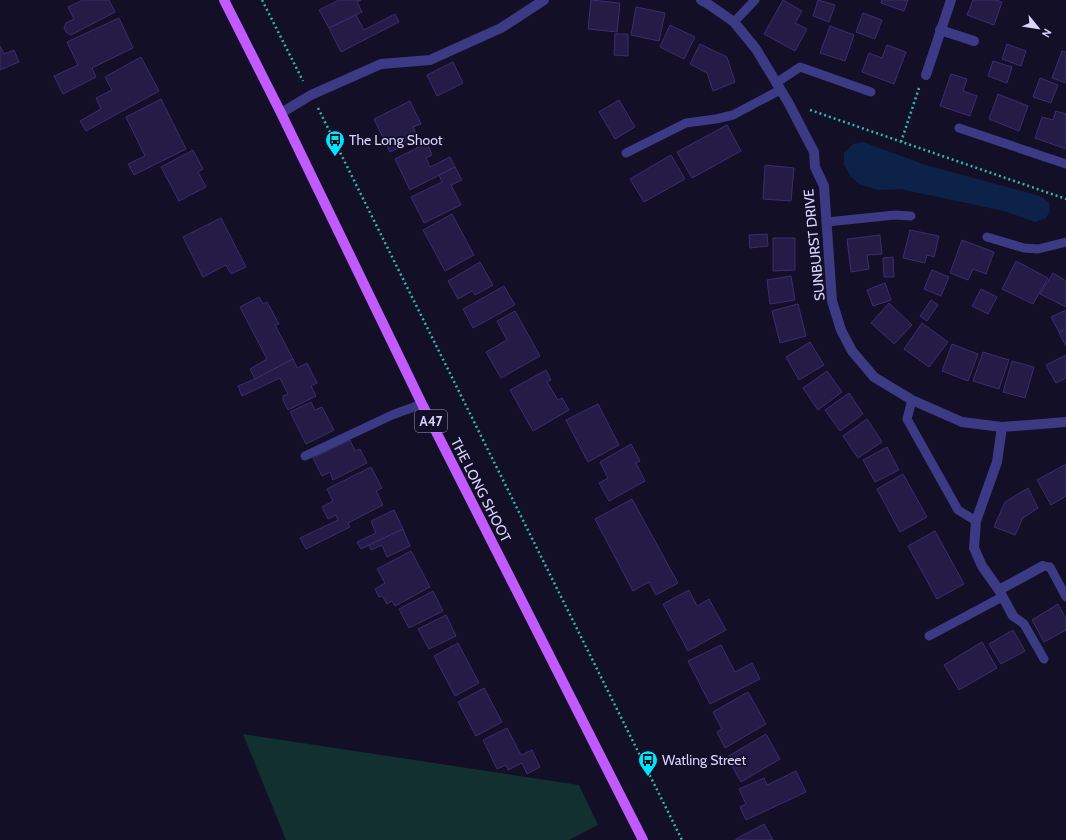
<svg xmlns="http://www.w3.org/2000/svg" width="1066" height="840" viewBox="0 0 1066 840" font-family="Cabin,sans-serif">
<rect width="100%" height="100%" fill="#130f26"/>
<polygon fill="#12302f" points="243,734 579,785 598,825 569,840 286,840"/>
<polygon fill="#0c2248" points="863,142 926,165 1040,196 1049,202 1050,211 1046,218 1035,222 1004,211 900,189 878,190 859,184 851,177 844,165 844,153 853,144"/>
<g fill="#241b47" stroke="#3b2d73">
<polygon points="83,0 109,0 115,12 71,35 66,32 64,28 66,23 74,19 68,7"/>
<polygon points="339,0 361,0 357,2 362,12 329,28 319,10"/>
<polygon points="591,0 620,3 617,32 588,29"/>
<polygon points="783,0 802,11 795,23 807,29 795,51 764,34"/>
<polygon points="818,0 835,5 829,22 813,16"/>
<polygon points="882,0 908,0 904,11 881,3"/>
<polygon points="973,0 996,0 1002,2 994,25 967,15"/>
<polygon points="636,7 665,13 659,41 631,35"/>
<polygon points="863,13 882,20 875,39 856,32"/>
<polygon points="395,14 399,22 341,52 329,28 356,15 364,30"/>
<polygon points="119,18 133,48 92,68 96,77 63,94 54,76 78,65 67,42"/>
<polygon points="670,25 695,37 684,59 660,47"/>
<polygon points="830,26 854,35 845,61 820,53"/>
<polygon points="615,34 628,34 628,56 614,55"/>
<polygon points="700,44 727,57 735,82 713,91 707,73 690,64"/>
<polygon points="1007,44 1026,51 1021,66 1002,59"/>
<polygon points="887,45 906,52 894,84 862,72 869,53 882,58"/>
<polygon points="0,46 4,54 14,50 19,62 0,70"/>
<polygon points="1062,51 1066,52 1066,83 1052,78"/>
<polygon points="141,57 159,91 86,131 80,121 101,109 96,98 112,90 105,77"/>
<polygon points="993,61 1012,67 1007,83 988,76"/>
<polygon points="453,62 463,83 437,96 427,75"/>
<polygon points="951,74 967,79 963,91 977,96 970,116 940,106"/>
<polygon points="1040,78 1058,85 1051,103 1033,97"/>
<polygon points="998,94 1028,106 1019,131 989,119"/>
<polygon points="161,99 186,149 134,175 128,164 145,156 126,117"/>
<polygon points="619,100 635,127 615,139 599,112"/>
<polygon points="410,101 421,124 413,127 419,139 390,152 374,119"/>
<polygon points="1056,111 1066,114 1066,149 1035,138 1042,117 1053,120"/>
<polygon points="727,125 741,151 692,178 677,152"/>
<polygon points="427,143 432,155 426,158 430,167 450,157 455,167 410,190 395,159"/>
<polygon points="193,150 203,169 198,172 206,187 179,201 161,167"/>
<polygon points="671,155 685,179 644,202 630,179"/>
<polygon points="765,165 794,168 791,201 763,199"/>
<polygon points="455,167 462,180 451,185 461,205 424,223 411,197 442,182 439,175"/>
<polygon points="452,214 474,255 445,271 423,230"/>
<polygon points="221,218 246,267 231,274 226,265 203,277 183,237"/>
<polygon points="910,230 939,236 934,257 927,255 925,263 903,258"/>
<polygon points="767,234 768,246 750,248 749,235"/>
<polygon points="880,235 882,254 867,255 869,269 851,272 847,239"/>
<polygon points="773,238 795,238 795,270 773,271"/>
<polygon points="962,240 994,252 986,274 973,269 968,280 950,273"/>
<polygon points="893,257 894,277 884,277 883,258"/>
<polygon points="1016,261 1048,278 1033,304 1002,289"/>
<polygon points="480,262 493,285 475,295 472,291 458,299 448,281"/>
<polygon points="932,270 949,277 941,296 924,289"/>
<polygon points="1053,273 1066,281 1066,307 1040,294"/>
<polygon points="791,276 795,300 770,304 767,280"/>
<polygon points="885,283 891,300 873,306 867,290"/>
<polygon points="504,286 515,305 473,328 463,309"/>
<polygon points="981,289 997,297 988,314 972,306"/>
<polygon points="259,297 263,304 267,302 279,324 275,325 293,359 255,379 250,369 267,359 240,307"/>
<polygon points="931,300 938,305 927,321 920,316"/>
<polygon points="889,303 912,325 894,344 871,323"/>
<polygon points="798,304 806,336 780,343 772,311"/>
<polygon points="1066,310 1066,328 1059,332 1051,317"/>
<polygon points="515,311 540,356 501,378 486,352 507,340 497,321"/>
<polygon points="922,323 948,342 929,367 904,349"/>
<polygon points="1066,330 1066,346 1059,333"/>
<polygon points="810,342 824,365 799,380 786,357"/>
<polygon points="952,344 978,354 968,381 942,371"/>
<polygon points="983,352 1009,360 999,389 973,381"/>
<polygon points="1066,355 1066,378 1056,383 1046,365"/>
<polygon points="293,359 297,368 307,363 317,383 311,386 316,396 288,410 283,400 283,396 288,394 280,378 242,396 238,386 255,379"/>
<polygon points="1012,361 1034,367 1025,398 1003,392"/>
<polygon points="546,370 551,380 547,382 558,400 562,398 569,410 533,431 510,390"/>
<polygon points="827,371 842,392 818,410 803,388"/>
<polygon points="849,393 863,414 840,431 825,410"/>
<polygon points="311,402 315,410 322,407 334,430 306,444 290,412"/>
<polygon points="598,404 619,445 588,462 566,420"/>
<polygon points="867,419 882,442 858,458 843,436"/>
<polygon points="350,440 355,451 360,449 367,463 333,480 330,472 322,476 313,458"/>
<polygon points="631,444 640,461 636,463 645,481 609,501 599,483 608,478 600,462"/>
<polygon points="887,447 899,470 875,482 863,460"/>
<polygon points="1066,464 1066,496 1051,505 1037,480"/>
<polygon points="371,467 382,488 376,491 383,505 348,523 350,527 306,549 300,538 338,520 336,515 328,519 322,507 333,501 327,489"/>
<polygon points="903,474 927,517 900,532 877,489"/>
<polygon points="1028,488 1038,508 1023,518 1015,535 994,527 1005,502"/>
<polygon points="632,499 678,583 656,595 649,582 633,591 595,519"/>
<polygon points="394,510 403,529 361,549 357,542 376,533 371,521"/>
<polygon points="403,529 410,546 387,557 382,545 371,550 369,545"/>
<polygon points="935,531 964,584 937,599 908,546"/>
<polygon points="411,551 430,587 395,606 392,601 387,604 382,596 379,597 375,589 385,583 377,569"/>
<polygon points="689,590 697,606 709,599 726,630 688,651 663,604"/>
<polygon points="433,591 443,611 409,628 399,609"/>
<polygon points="1058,604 1066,619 1066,630 1044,642 1032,620"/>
<polygon points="446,615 456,636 429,649 418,629"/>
<polygon points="1013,630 1025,651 1001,664 989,644"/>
<polygon points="982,642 997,668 959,690 944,665"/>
<polygon points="458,643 479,683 455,696 434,656"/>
<polygon points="721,645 735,672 752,663 760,679 710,704 688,661"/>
<polygon points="484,688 502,722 476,736 458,702"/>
<polygon points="748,692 766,724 725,748 717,732 722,729 713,712"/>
<polygon points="507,728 521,755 532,750 540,767 527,774 522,763 508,770 506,765 497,769 483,740"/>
<polygon points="766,734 780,759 741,782 727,757"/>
<polygon points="796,771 806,792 746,820 740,807 746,804 739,789 764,778 767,785"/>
<polygon points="764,824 773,840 736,840 736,839"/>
</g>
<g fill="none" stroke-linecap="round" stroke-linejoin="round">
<g stroke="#2fb8b0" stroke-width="2.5" stroke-dasharray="2 3" stroke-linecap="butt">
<polyline points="262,0 303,81"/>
<polyline points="318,108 682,840"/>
<polyline points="810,110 1066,199"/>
<polyline points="901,142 919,88"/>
</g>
<g stroke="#3d3a85" stroke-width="9">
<polyline points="734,22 755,0"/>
<polyline points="776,83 800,67 871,92"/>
<polyline points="959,128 1066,164"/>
<polyline points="626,153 686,123 716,119 733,115 780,90"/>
<polyline points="827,222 895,215 911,216"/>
<polyline points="987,237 1024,248 1038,249 1066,242"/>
<polyline points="912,400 907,419 958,510 976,521"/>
<polyline points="305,456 392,415 422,404"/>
<polyline points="1043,566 1050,567 1066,597"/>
<polyline points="1013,616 1024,624 1044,659"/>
<polyline points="929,636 1002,597"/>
</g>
<g stroke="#3d3a85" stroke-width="10">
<polyline points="701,0 708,4 734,22 756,49 788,102 814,152 815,167 824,186 832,301 841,330 852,351 874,377 912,400 962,422 1002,427 1066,422"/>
<polyline points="940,30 974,41"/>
<polyline points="926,75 951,0"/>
<polyline points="281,113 311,95 381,64 430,60 501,28 544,0"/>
<polyline points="1002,427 997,462 976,521 974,548 982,566 999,590 1013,616"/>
<polyline points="999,590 1043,566"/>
</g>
<polyline stroke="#c25bff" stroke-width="10" points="224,0 281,113 422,404 643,840"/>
</g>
<defs>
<g id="bus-pin" transform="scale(1)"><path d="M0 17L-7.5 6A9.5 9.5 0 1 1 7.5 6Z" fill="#00e5ff" stroke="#130f26"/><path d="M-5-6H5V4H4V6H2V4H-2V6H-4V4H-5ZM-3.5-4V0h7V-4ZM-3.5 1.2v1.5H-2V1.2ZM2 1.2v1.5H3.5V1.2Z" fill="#111"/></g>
</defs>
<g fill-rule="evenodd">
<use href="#bus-pin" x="335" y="140"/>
<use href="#bus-pin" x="648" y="760"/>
</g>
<g text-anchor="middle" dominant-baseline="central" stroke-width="3.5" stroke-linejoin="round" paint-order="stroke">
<rect fill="#130f26" stroke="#9e99be" stroke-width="1" x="415" y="410" width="32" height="22" rx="3"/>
<g font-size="13" font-weight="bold" fill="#d9d4ff">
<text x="431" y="421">A47</text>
</g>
<g font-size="14" fill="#d9d4ff" stroke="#130f26" text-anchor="start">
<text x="349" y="140">The Long Shoot</text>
<text x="662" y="760">Watling Street</text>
</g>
<g font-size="14" fill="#d9d4ff" stroke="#130f26">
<text transform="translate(814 245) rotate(-96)">SUNBURST DRIVE</text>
<text transform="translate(481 490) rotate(63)">THE LONG SHOOT</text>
</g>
</g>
<g transform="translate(1038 28) rotate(120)" stroke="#130f26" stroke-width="3" paint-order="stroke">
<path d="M0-3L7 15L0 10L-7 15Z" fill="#d9d4ff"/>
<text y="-6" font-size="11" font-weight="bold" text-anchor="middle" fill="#d9d4ff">N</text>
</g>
</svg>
